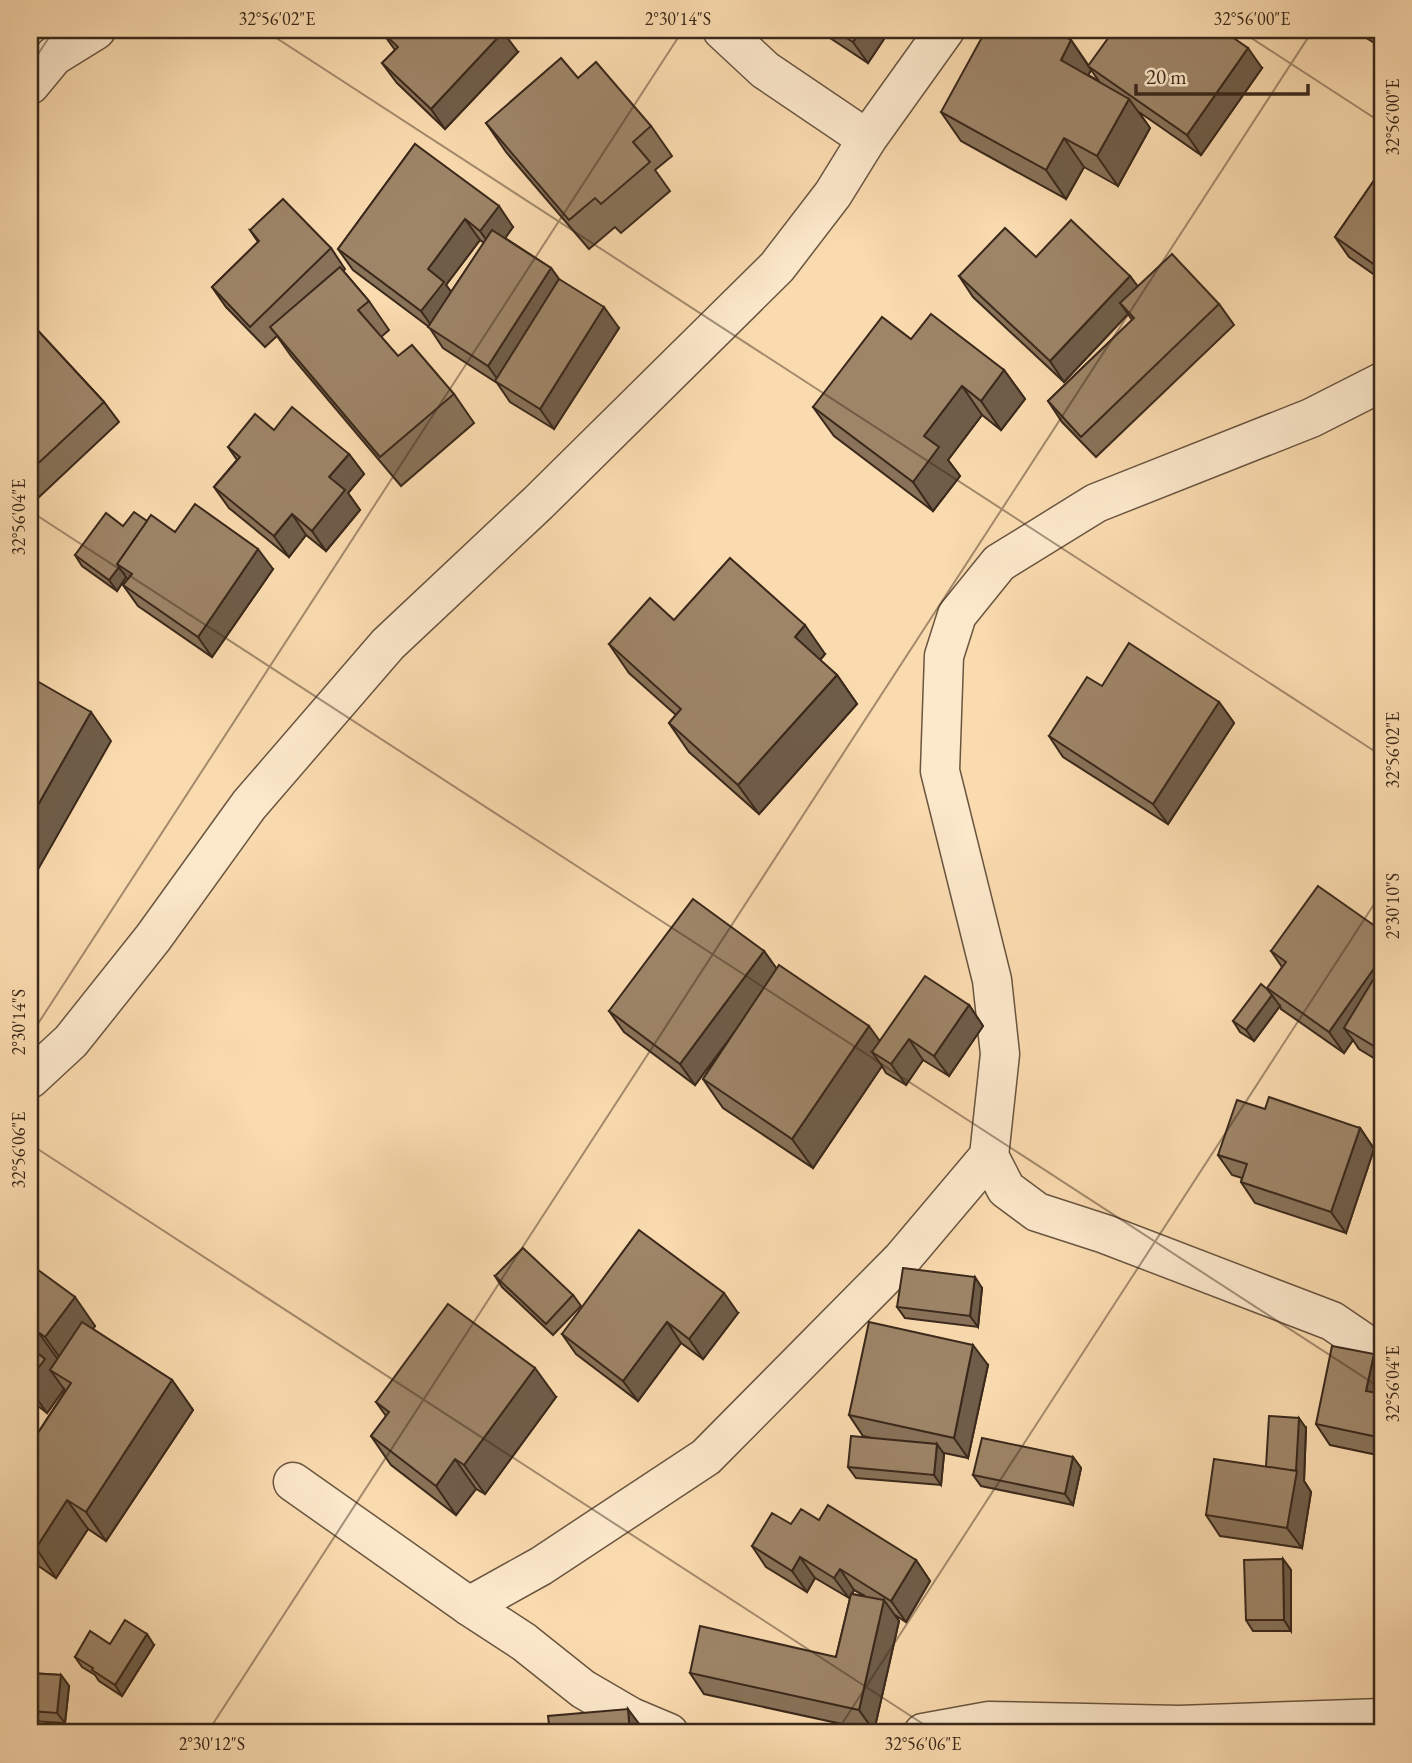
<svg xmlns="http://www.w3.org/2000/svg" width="1412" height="1763" viewBox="0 0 1412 1763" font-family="'EB Garamond',serif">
<rect width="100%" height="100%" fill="#fadbaf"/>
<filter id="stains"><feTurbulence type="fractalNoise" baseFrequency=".00286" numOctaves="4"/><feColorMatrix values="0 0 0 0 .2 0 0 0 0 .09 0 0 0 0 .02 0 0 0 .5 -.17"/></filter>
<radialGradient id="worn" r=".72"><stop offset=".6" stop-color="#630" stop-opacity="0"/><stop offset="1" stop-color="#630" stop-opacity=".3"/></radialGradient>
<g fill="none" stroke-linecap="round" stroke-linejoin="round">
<g stroke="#6a5540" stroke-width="41">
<g id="minor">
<polyline points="722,30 765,70 867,139"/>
<polyline points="30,85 54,56 96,30"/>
<polyline points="1382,382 1311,418 1096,503 999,563 957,615 944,656 940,771 992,980 1000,1054 989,1156 1006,1189 1037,1212 1105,1234 1332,1321 1382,1355"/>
<polyline points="30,1079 71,1041 153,938 249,805 388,644 538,503 777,267 833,194 867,139 945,30"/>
<polyline points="293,1482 469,1606 524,1642 583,1689 631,1717 669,1733"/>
<polyline points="469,1606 541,1566 706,1457 902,1259 989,1156"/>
<polyline points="923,1733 989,1721 1179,1725 1382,1718"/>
</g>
</g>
<use href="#minor" stroke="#fce8cb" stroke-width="38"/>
</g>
<g fill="#887259" stroke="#3a281b" stroke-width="2" fill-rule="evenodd">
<polygon points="818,30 890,30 868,63"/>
<polygon points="1354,30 1382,30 1382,48"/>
<polygon points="382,32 518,52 445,129 397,83 382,63 395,50"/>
<path d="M1071,40L1089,66L1262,68L1201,155L1139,112L1150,128L1118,186L1084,167L1066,199L961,141L941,112ZM1091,70L1099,81L1088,75Z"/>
<polygon points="578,78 651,126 672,156 655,170 670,191 621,233 615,227 589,249 506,152 486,123"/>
<path d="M415,144L513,227L505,238L551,268L559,279L619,328L554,429L510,402L497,383L443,348L429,327L353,270L338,249ZM480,240L484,243L451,292L446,285Z"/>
<polygon points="1382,169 1382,280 1349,257 1335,237"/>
<polygon points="250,230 331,248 345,269 343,271 369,301 389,330 381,337 398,356 454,394 474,423 401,486 291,356 277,336 265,347 226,307 212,287 258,242"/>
<polygon points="1036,257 1130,276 1138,287 1219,304 1234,325 1096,457 1062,422 1048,401 1132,320 1128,314 1064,382 973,297 959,276"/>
<polygon points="30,322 104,402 119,422 38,498 30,489"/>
<polygon points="911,339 1004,370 1025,399 1001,430 982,415 948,460 960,476 933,511 834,436 813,407"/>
<polygon points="274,430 349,454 364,474 348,493 360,510 326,551 306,535 289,557 229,508 214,487 237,460 228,447"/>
<polygon points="147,521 273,569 212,657 138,606 123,585 128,579 126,577 117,591 82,566 75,555 123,526"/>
<polygon points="674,620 825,654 820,660 837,675 857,704 759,814 689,752 669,723 676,715 629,673 609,644"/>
<polygon points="1219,702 1234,723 1168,824 1063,757 1049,736"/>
<polygon points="1382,931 1382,1063 1359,1049 1353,1040 1344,1053 1281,1009 1280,1006 1254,1041 1240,1032 1233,1021 1267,989 1282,967 1271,951"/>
<polygon points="764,951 776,968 880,1041 969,1005 983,1026 949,1076 923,1060 906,1085 886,1073 882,1066 813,1168 723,1108 703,1079 733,1034 695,1085 624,1032 609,1011"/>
<polygon points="1265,1109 1360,1128 1374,1149 1346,1233 1255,1203 1241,1182 1242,1178 1232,1175 1218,1155"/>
<polygon points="30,1264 95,1326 93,1329 172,1380 193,1410 106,1541 88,1529 56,1578 30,1560 30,1445 65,1391 64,1389 47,1413 33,1402 30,1407"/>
<polygon points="495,1276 573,1295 581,1306 553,1335 502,1287"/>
<polygon points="982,1288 978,1327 905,1318 897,1307"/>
<polygon points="738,1313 703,1359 681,1343 638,1401 576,1354 562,1334"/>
<polygon points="1374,1354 1382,1366 1382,1456 1330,1445 1316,1424"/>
<polygon points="988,1365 968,1458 944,1453 944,1454 941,1485 856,1478 848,1467 872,1438 863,1436 849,1415"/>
<polygon points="556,1397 485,1494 476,1489 456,1515 391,1465 371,1436 386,1416 376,1402"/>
<polygon points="1306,1428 1304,1481 1311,1492 1302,1548 1220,1536 1206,1515 1266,1467"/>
<polygon points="1073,1457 1081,1468 1073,1505 981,1486 973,1475"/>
<path d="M819,1520L916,1560L930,1581L906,1622L895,1615L899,1621L874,1731L704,1694L690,1673L836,1657L851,1595L849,1598L815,1578L807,1592L766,1567L752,1546L791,1524ZM854,1590L865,1596L852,1594Z"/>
<polygon points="1283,1559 1291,1570 1291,1631 1253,1631 1246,1620"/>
<polygon points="110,1644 154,1645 122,1696 99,1681 95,1675 82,1667 75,1657"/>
<polygon points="30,1673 61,1675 69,1686 65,1723 30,1721"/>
</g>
<g fill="#6f5d49" stroke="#3a281b" stroke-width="2">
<polygon points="862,30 890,30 868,63 853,42"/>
<polygon points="503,32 518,52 445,129 431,109"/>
<polygon points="1071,40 1091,70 1081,89 1061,60"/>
<polygon points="1248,48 1262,68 1201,155 1187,135"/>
<polygon points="1129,99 1150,128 1118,186 1097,156"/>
<polygon points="1064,138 1084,167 1066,199 1046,170"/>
<polygon points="499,206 513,227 495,252 480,231"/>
<polygon points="465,219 480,240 446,285 459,302 436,332 421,311 428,269"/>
<polygon points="551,268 566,289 501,384 488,366"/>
<polygon points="1130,276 1145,296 1120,303 1128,314 1064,382 1050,361"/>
<polygon points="604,307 619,328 554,429 540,409"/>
<polygon points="1004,370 1025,399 1001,430 981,401"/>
<polygon points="962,386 982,415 948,460 960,476 933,511 913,482 924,436"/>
<polygon points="349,454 364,474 348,493 360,510 326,551 312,531 329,477"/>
<polygon points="292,514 306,535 289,557 274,536"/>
<polygon points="258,549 273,569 212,657 198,637"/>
<polygon points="119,567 126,577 117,591 109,580"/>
<polygon points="805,625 825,654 815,666 795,637"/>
<polygon points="837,675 857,704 759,814 738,785"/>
<polygon points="1219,702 1234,723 1168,824 1153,804"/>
<polygon points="91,712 111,741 36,873 30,865 30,819"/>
<polygon points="764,951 779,972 695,1085 680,1064"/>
<polygon points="1382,957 1382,998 1344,1028 1353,1040 1344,1053 1329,1032"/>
<polygon points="1272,995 1280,1006 1254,1041 1246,1030"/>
<polygon points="969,1005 983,1026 949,1076 934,1056"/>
<polygon points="869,1026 890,1055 872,1052 882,1066 813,1168 792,1139"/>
<polygon points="909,1039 923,1060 906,1085 891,1064"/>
<polygon points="1360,1128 1374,1149 1346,1233 1331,1212"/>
<polygon points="975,1277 982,1288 978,1327 970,1316"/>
<polygon points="724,1293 738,1313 703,1359 689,1339"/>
<polygon points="75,1297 95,1326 66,1366 45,1337"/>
<polygon points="667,1322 681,1343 638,1401 623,1381"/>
<polygon points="38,1332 59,1361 51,1371 64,1389 47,1413 30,1389 30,1344"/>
<polygon points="973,1345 988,1365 968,1458 954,1438"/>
<polygon points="1374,1354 1382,1366 1382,1403 1366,1391"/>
<polygon points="535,1368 556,1397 485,1494 464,1465"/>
<polygon points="172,1380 193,1410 106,1541 86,1512"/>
<polygon points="30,1397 33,1402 30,1407"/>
<polygon points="1299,1418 1306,1428 1304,1481 1311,1492 1302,1548 1287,1528"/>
<polygon points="937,1444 944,1454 941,1485 934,1475"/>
<polygon points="1073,1457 1081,1468 1073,1505 1065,1494"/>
<polygon points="455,1459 476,1489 456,1515 436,1486"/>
<polygon points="67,1500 88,1529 56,1578 36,1548"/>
<polygon points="800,1557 815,1578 807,1592 792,1571"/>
<polygon points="1283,1559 1291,1570 1291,1631 1284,1620"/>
<polygon points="916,1560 930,1581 906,1622 891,1601"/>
<polygon points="840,1569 854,1590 849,1598 834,1578"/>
<polygon points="884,1600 899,1621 874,1731 859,1710"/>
<polygon points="147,1634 154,1645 122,1696 115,1685"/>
<polygon points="61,1675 69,1686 65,1723 57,1713"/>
<polygon points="628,1709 643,1729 643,1733 630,1733"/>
</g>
<g fill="#9e8568" stroke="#3a281b" stroke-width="2">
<polygon points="384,30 501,30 503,32 431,109 382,63 398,47 382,32"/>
<polygon points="834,30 862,30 853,42"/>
<polygon points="986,30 1052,30 1071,40 1061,60 1129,99 1097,156 1064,138 1046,170 941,112"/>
<polygon points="1114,30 1222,30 1248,48 1187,135 1088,66"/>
<polygon points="1372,30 1382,30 1382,36"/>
<polygon points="561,58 578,78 596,62 651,126 633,142 650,162 601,204 595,198 569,220 486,123"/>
<polygon points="415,144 499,206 480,231 465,219 428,269 444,282 421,311 338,249"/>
<polygon points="1382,169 1382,270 1335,237"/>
<polygon points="283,199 331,248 250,327 212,287 259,241 250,230"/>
<polygon points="1071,220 1130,276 1050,361 959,276 1005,228 1036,257"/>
<polygon points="492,230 551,268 488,366 428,327"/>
<polygon points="1172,254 1219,304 1081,437 1048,401 1134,318 1120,303"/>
<polygon points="340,267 369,301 358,310 398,356 412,345 454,394 380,457 270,327"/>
<polygon points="559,279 604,307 540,409 495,381"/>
<polygon points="931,314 1004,370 981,401 962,386 924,436 939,447 913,482 813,407 882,317 911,339"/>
<polygon points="30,322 104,402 30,471"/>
<polygon points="292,407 349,454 329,477 345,490 312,531 292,514 274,536 214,487 240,457 228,447 255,414 274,430"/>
<polygon points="195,504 258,549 198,637 123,585 132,574 117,564 151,515 175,532"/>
<polygon points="134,512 147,521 117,564 119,567 109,580 75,555 106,513 123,526"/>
<polygon points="730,558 805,625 795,637 837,675 738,785 669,723 681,709 609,644 650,598 674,620"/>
<polygon points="1129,643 1219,702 1153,804 1049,736 1087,677 1102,686"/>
<polygon points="30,677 91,712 30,819"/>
<polygon points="1318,886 1382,931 1382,957 1329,1032 1267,988 1286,962 1271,951"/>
<polygon points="693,899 764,951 680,1064 609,1011"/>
<polygon points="779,965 869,1026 792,1139 703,1079"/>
<polygon points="1382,965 1382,1051 1344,1028"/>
<polygon points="925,976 969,1005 934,1056 909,1039 891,1064 872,1052"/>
<polygon points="1261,984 1267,989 1272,995 1246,1030 1233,1021"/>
<polygon points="1269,1097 1360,1128 1331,1212 1241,1182 1247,1164 1218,1155 1237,1100 1265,1109"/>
<polygon points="639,1230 724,1293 689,1339 667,1322 623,1381 562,1334"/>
<polygon points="523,1248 573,1295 546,1324 495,1276"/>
<polygon points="30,1264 75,1297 45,1337 38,1332 30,1344"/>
<polygon points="903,1268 975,1277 970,1316 897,1307"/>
<polygon points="448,1304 535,1368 464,1465 455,1459 436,1486 371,1436 389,1412 376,1402"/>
<polygon points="82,1322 172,1380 86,1512 67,1500 36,1548 30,1544 30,1445 71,1383 50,1370"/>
<polygon points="869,1322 973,1345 954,1438 849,1415"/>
<polygon points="1332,1346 1374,1354 1366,1391 1382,1394 1382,1438 1316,1424"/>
<polygon points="30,1347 45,1359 30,1379"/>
<polygon points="1269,1416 1299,1418 1296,1471 1266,1467"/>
<polygon points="851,1436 937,1444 934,1475 848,1467"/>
<polygon points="982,1438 1073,1457 1065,1494 973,1475"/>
<polygon points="1214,1459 1297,1471 1287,1528 1206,1515"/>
<polygon points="828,1505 916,1560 891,1601 840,1569 834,1578 800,1557 792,1571 752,1546 772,1513 791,1524 801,1509 819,1520"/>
<polygon points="1283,1559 1284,1620 1246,1620 1244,1560"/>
<polygon points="851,1594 884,1600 859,1710 690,1673 700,1626 836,1657"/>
<polygon points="125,1620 147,1634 115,1685 92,1670 93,1668 75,1657 90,1631 110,1644"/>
<polygon points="30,1673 61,1675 57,1713 30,1711"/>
<polygon points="628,1709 630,1733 550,1733 548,1716"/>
</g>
<path fill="none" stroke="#3a281b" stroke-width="2" stroke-opacity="0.45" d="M264,30L1382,756M1239,30L1382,123M30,66L54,30M30,511L1382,1389M30,1036L683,30M30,1144L937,1733M207,1733L1313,30M836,1733L1382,892"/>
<rect width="1412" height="1763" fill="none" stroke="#fadbaf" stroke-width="77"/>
<path d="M1136 84v10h172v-10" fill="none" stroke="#3a281b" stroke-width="3.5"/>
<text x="1146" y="84" font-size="21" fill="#3a281b" stroke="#fce8cb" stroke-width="5" paint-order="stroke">20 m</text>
<rect x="38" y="38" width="1336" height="1686" fill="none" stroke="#3a281b" stroke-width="2.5"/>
<g font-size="18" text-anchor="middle" fill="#3a281b">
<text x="277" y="25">32°56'02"E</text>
<text x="678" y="25">2°30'14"S</text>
<text x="1252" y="25">32°56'00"E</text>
<text transform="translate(1393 117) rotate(-90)" y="6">32°56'00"E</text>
<text transform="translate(19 517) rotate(-90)" y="6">32°56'04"E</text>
<text transform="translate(1393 750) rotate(-90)" y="6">32°56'02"E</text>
<text transform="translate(1393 906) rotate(-90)" y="6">2°30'10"S</text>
<text transform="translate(19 1022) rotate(-90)" y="6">2°30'14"S</text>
<text transform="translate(19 1150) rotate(-90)" y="6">32°56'06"E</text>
<text transform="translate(1393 1384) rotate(-90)" y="6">32°56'04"E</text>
<text x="212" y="1750">2°30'12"S</text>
<text x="923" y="1750">32°56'06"E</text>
</g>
<rect width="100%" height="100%" filter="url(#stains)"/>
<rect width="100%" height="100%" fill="url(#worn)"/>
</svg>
